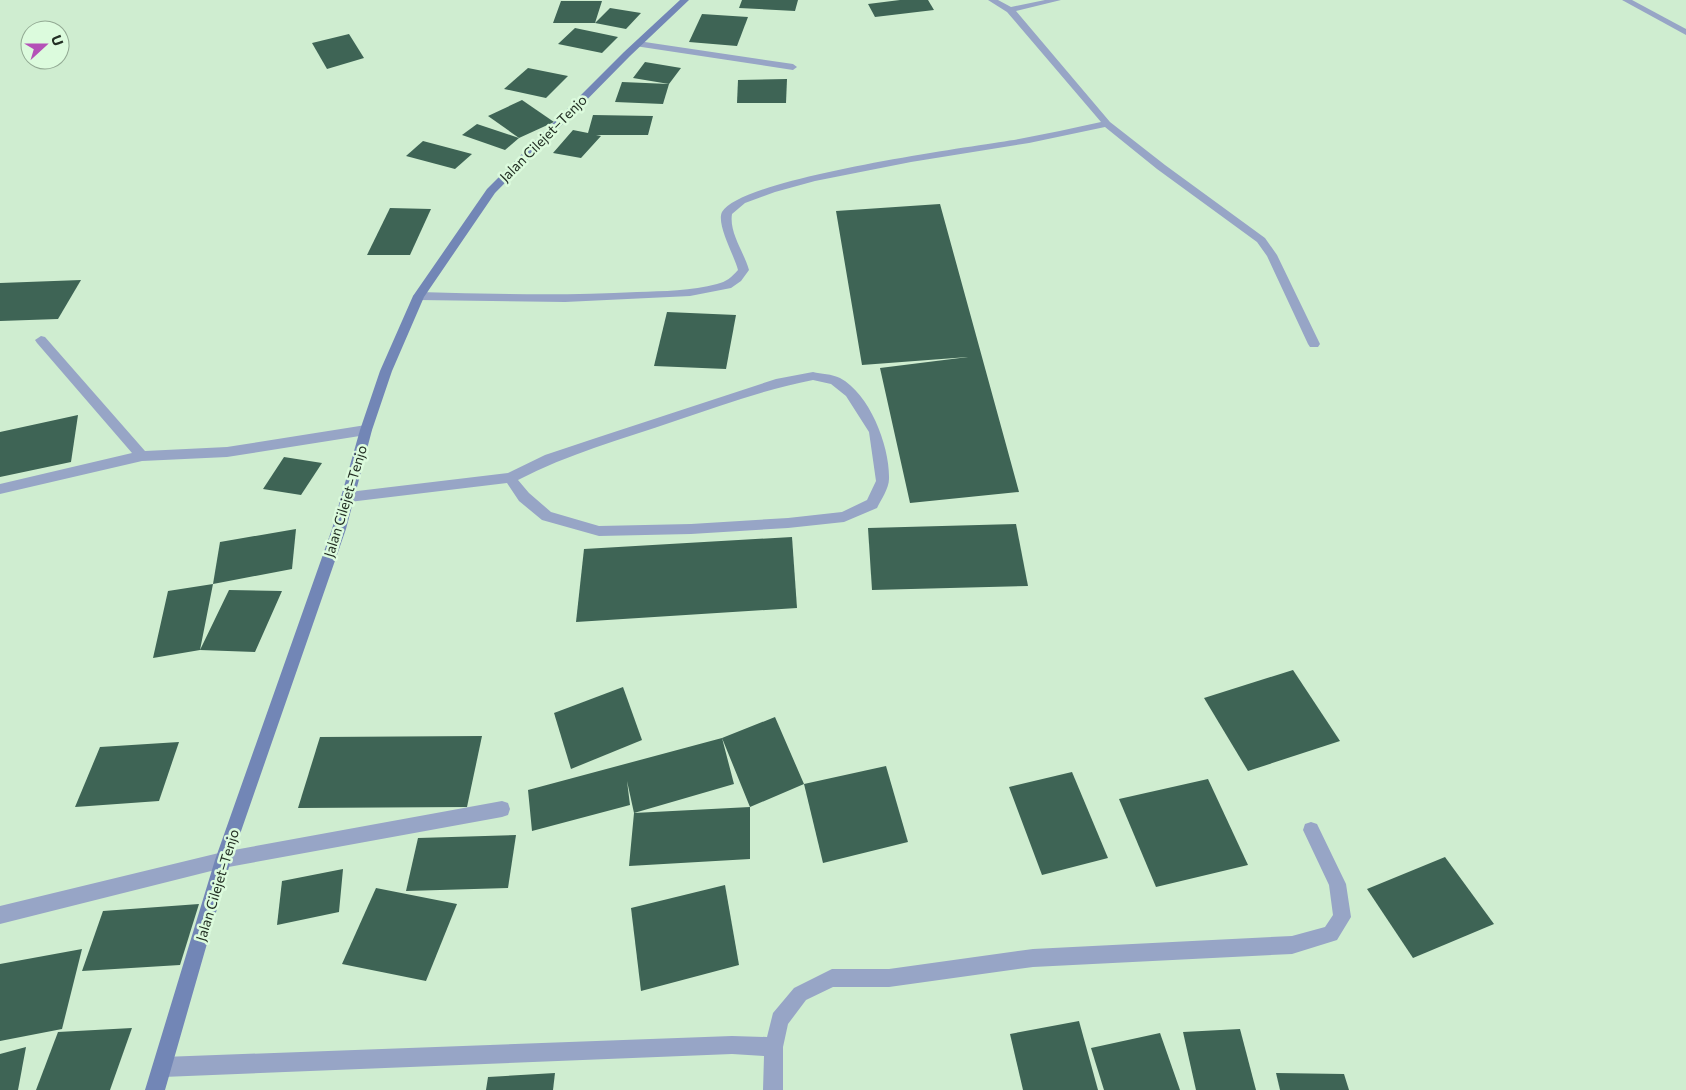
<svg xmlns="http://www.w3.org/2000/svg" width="1686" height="1090" viewBox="0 0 1686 1090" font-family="Commissioner,sans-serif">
<rect width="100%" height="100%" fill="#cfedd0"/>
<g fill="#3e6455">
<polygon points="742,0 798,0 795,11 739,8"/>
<polygon points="900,0 928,0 934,10 875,17 868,4"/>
<polygon points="561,1 602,1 595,23 610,8 641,13 626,29 595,23 553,23"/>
<polygon points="702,14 748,17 737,46 689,42"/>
<polygon points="575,28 618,37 602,53 558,44"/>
<polygon points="349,34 364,58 327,69 312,43"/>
<polygon points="645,62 681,68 669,84 633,78"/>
<polygon points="528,68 568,76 546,98 504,89"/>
<polygon points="787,79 786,103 737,103 738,80"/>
<polygon points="622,82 669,84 663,104 615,102"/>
<polygon points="522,100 554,122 519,138 488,116"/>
<polygon points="593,115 653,116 648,135 596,135 601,136 581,158 553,153 573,130 588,133"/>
<polygon points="477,124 519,138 505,150 462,135"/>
<polygon points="423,141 472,154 455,169 406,156"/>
<polygon points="940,204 1019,492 910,503 880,368 968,357 862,365 836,211"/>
<polygon points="390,208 431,209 410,255 367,255"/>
<polygon points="81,280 58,319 0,321 0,283"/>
<polygon points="667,312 736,315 726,369 654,366"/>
<polygon points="78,415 71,462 0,477 0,432"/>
<polygon points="284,457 322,463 301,495 263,489"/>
<polygon points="1016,524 1028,586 872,590 868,528"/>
<polygon points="296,529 292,569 213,584 220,542"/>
<polygon points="792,537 797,608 576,622 584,549"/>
<polygon points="213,584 200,650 229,590 282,591 255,652 200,650 153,658 168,591"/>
<polygon points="1293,670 1340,741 1248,771 1204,698"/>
<polygon points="623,687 642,740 571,769 554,713"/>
<polygon points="775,717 804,784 750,807 750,859 629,866 634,813 627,781 630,805 532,831 528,790 722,738 734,784 634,813 750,807 722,738"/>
<polygon points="482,736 467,807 298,808 320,737"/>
<polygon points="179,742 159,801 75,807 100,747"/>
<polygon points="886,766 908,842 823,863 804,784"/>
<polygon points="1072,772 1108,858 1042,875 1009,787"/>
<polygon points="1208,779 1248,865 1156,887 1119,799"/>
<polygon points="516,835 508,888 406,891 418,838"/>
<polygon points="1445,857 1494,924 1413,958 1367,889"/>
<polygon points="343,869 339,912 277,925 282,881"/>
<polygon points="725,885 739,965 641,991 631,908"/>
<polygon points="376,888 457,904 426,981 342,964"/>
<polygon points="199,904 180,965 82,971 103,911"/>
<polygon points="82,949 62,1029 0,1041 0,964"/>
<polygon points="1079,1021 1098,1090 1023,1090 1010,1034"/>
<polygon points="132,1028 110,1090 36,1090 58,1032"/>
<polygon points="1240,1029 1256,1090 1196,1090 1183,1032"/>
<polygon points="1160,1033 1180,1090 1104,1090 1091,1048"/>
<polygon points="26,1047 18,1090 0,1090 0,1054"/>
<polygon points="555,1073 553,1090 486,1090 488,1077"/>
<polygon points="1276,1073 1344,1074 1349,1090 1280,1090"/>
</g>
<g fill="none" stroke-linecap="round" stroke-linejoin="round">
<path fill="#97a5c6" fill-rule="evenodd" d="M813,372C821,374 832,374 840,378C870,394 890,447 889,479C889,488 881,500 877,508L844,522L788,528L691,534L599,536L542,520L519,501L507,483L349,502L344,501L342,497L344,493L349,492L508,473L545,455L596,438L776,379ZM813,380L831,384L846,396L869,432L876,481L867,500L842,512L788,518L691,524L599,526L551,512L529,493L518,480C568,454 622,439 675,421C721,406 766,389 813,380Z"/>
<g fill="#97a5c6" fill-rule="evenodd">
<path d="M988,0H998L1011,7L1045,0H1061L1016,11L1110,122L1165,165L1265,238L1277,255L1320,344L1318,347H1310L1308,344L1267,256L1257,242L1157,169L1105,127L1029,143L911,162L815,181L775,192L745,203L732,214C729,233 744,252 749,270L741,281L731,288L690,296L565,302L419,300L413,296L419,292C492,294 564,296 637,292C663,291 692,291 717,284C726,282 732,277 738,270C735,257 716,224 722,212C743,177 971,147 1019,139C1046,134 1073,128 1101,122L1007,12Z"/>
<polygon points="1622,0 1632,0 1686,29 1686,35"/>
<polygon points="638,41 793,64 797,67 793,70 635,46 634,44"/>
<polygon points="41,336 45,337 145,451 227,447 366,425 370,427 372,430 370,433 366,435 227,457 142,461 0,494 0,484 132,453 37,343 35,340"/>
<polygon points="502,801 508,803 510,809 508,815 502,817 223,868 0,924 0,906 223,852"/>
<polygon points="1311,822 1317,824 1346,884 1351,917 1337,940 1292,954 1033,967 889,987 833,987 806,1000 788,1024 783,1047 783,1090 763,1090 764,1056 732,1054 163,1077 156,1074 153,1067 156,1060 163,1057 732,1036 767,1037 773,1013 794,988 832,969 889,969 1033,949 1292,936 1325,927 1333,915 1329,885 1303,830 1305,824"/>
</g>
<polygon fill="#7286b6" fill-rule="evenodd" points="680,0 689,0 630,56 495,193 424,297 392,371 372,430 346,529 231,860 165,1090 145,1090 215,860 332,529 360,430 380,371 413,296 487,189 624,52"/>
</g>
<g text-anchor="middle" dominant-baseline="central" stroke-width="5" stroke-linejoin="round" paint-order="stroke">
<g font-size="14" fill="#232f24" stroke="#dcfbdd">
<text transform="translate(543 138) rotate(-45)">Jalan Cilejet–Tenjo</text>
<text transform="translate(345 501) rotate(-73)">Jalan Cilejet–Tenjo</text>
<text transform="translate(217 885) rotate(-73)">Jalan Cilejet–Tenjo</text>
</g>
</g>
<g transform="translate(45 45) rotate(69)"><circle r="24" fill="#dcfbdd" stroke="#92a993"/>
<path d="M0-4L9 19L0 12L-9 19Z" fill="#b451b7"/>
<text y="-8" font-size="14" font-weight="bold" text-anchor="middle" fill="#232f24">U</text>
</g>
</svg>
